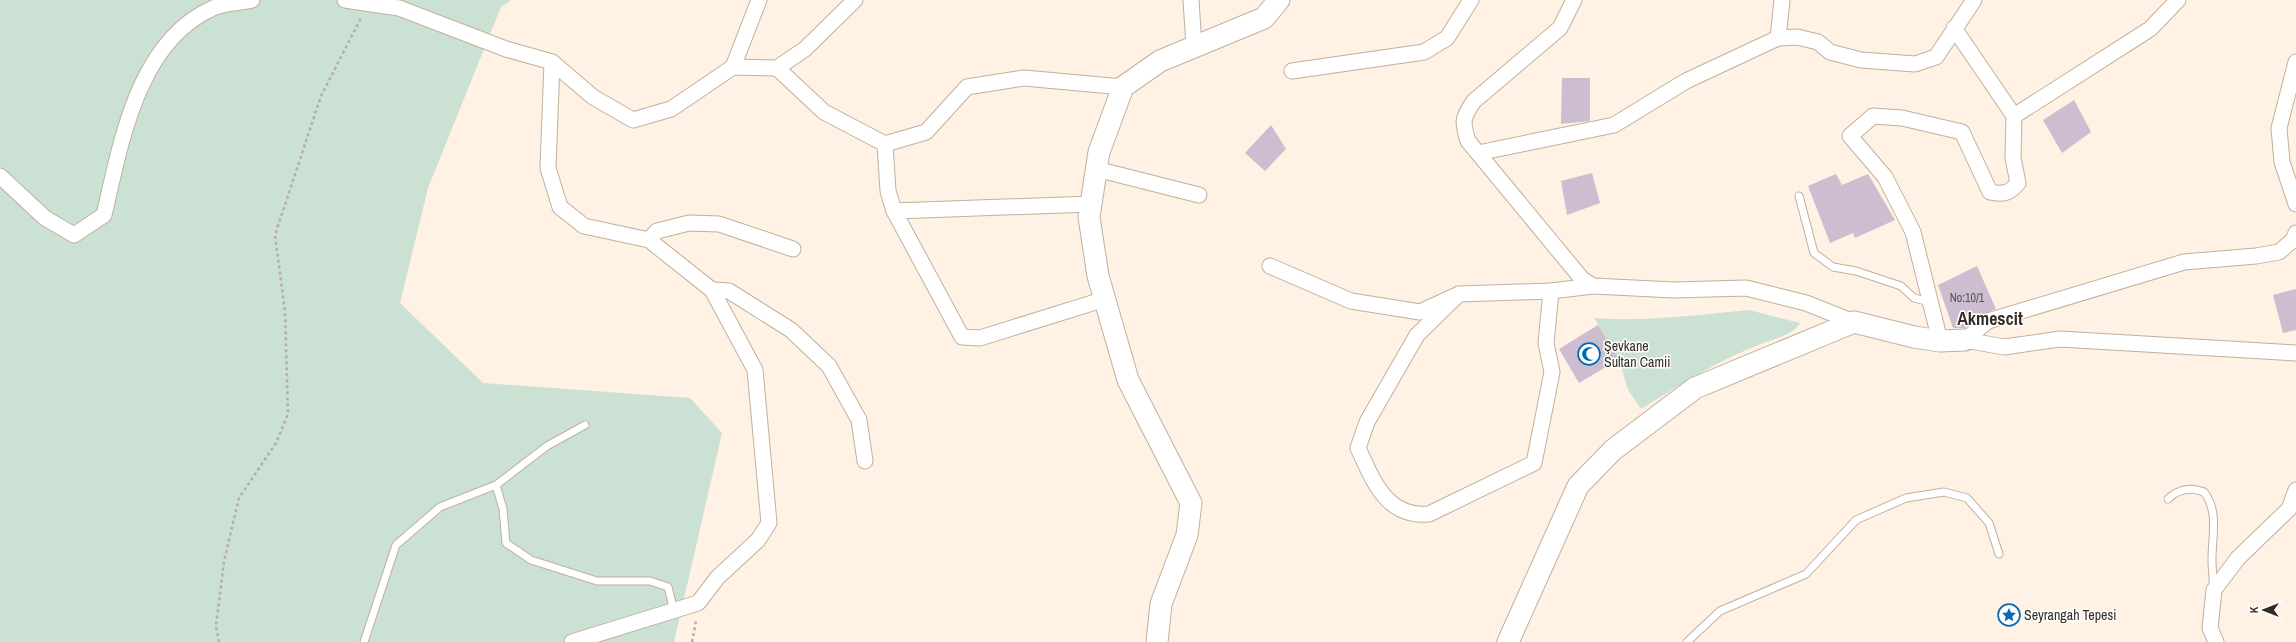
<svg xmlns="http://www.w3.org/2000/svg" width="2296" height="642" viewBox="0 0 2296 642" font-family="'Archivo Narrow',sans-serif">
<rect width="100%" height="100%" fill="#fff1e3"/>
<g fill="#cae1d3">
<polygon points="0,0 511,0 501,7 428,188 400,303 483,383 690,398 722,433 674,642 0,642"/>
<path d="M1749,310L1800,323C1792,335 1777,338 1763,343C1720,359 1680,385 1641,409L1628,390L1619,359L1594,318C1646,322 1698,315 1749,310Z"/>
</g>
<g fill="#ccbed0">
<polygon points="1562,78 1590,78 1590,121 1561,124"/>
<polygon points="2074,100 2091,132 2062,153 2043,120"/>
<polygon points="1271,125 1286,149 1265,171 1245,153"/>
<polygon points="1592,173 1600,203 1567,215 1561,181"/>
<polygon points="1836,174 1842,185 1868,174 1895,220 1855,238 1853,233 1830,243 1808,186"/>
<polygon points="1977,266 1996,309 1983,314 1965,328 1953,328 1938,285"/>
<polygon points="2296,289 2296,330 2283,333 2273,295"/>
<polygon points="1598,325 1619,359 1579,383 1559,349"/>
</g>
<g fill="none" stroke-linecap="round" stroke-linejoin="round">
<g stroke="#c0b09f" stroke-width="9">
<g id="service">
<polyline points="1799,196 1814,253 1833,267 1856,271 1901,286 1914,298 1930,302"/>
<polyline points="496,485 503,509 506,543 531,560 597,581 650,581 668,587 674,611"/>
<path d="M2168,499C2178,489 2191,487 2204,492C2219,511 2212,537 2212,559C2212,569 2213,578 2214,588"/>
<polyline points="364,642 396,545 440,507 496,485 547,446 585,425"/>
<polyline points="1687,642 1720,611 1806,574 1856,520 1906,498 1944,492 1967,498 1989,523 1999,554"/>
</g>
</g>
<g stroke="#c0b09f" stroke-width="17">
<g id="minor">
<polyline points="345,0 399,8 506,49 552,62 593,97 633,120 671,109 733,67 777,68 805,49 855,0"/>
<polyline points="1191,0 1194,46"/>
<path d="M1574,0L1560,28L1474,101C1462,118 1462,122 1468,141L1582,279L1593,286L1674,290L1746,288L1806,303L1854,322"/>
<polyline points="1954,28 2014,116"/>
<polyline points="1778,38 1797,37 1818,42 1830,52 1861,60 1915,64 1936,57 1974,0"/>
<polyline points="552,62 548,168 560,207 584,226 649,240 712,290 755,370 769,523 758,540 718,577 698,603 572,642"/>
<polyline points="2296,62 2279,128 2282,162 2296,204"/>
<polyline points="733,67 759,0"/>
<polyline points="777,68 824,112 885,144 926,132 967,87 1024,78 1123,87"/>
<polyline points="1292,71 1424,52 1447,38 1471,0"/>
<polyline points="885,144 888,191 894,211 962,337 980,338 1105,299"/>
<polyline points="1478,153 1614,125 1686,81 1778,38 1782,0"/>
<polyline points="1096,169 1199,195"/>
<path d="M0,176L45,218L74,235L104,215C121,143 137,42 213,8C224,3 240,3 252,0"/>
<polyline points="894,211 1091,204"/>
<polyline points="649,240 657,231 689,223 719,224 793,249"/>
<polyline points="1270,266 1351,301 1420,312 1459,294 1551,291 1593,286"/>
<polyline points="712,290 729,291 791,330 829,366 859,420 865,461"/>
<path d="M1459,294L1417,335L1367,422L1358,448C1373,480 1386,518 1429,514L1534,463L1552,372L1546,343L1551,291"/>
<polyline points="1965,340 1988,321 2184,262 2256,256 2279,252 2293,240 2296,233"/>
<polyline points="1965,340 2004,347 2060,339 2296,353"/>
<path d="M1940,341L1913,232L1885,177L1850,136L1873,116L1902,118L1962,132L1990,192C2003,195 2010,193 2018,183L2013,158L2014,116L2150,29L2178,0"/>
<polyline points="2216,642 2210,628 2214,590 2238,558 2289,509 2296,490"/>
</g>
</g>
<g stroke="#c0b09f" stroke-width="23">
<g id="secondary">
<polyline points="1157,642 1161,604 1187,535 1191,503 1128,380 1098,276 1089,217 1099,152 1123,87 1160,61 1264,18 1279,0"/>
<polyline points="1508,642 1578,486 1613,450 1695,388 1854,322 1914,337 1940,341 1965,340"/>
</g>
</g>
<g stroke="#b9ada2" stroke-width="2.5" stroke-dasharray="3 3" stroke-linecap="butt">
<polyline points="219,642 216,626 224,561 239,498 276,443 288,414 285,311 275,235 321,96 361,18"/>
<polyline points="692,642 696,621"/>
</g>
<use href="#service" stroke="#fff" stroke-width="7"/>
<use href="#minor" stroke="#fff" stroke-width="15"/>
<use href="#secondary" stroke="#fff" stroke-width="21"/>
</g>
<defs>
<g id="mosque-ring" transform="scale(1.15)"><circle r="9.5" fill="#fff" stroke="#056ab6" stroke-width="1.5"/><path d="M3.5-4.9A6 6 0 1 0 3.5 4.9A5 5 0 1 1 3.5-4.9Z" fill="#056ab6"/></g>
<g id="sight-ring" transform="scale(1.15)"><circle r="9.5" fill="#fff" stroke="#056ab6" stroke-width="1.5"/><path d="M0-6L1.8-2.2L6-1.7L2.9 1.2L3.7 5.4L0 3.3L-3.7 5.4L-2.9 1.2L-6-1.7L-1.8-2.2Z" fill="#056ab6"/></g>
</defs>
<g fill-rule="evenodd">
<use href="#mosque-ring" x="1589" y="354"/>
<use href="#sight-ring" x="2009" y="615"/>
</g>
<g text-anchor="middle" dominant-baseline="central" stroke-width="3" stroke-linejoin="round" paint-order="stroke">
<g font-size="12" fill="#595050">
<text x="1967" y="298">No:10/1</text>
</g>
<g font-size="14" fill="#332c26" stroke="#fff" text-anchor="start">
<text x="1604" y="346">Şevkane<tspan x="1604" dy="16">Sultan Camii</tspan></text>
<text x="2024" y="615">Seyrangah Tepesi</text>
</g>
<g font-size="18" font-weight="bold" fill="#332c26" stroke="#fff">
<text x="1990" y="318">Akmescit</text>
</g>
</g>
<g transform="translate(2264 610) rotate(270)" stroke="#ffffff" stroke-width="3" paint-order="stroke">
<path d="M0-3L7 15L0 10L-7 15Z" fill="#332c26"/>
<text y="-6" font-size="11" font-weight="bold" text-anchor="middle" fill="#332c26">K</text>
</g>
</svg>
